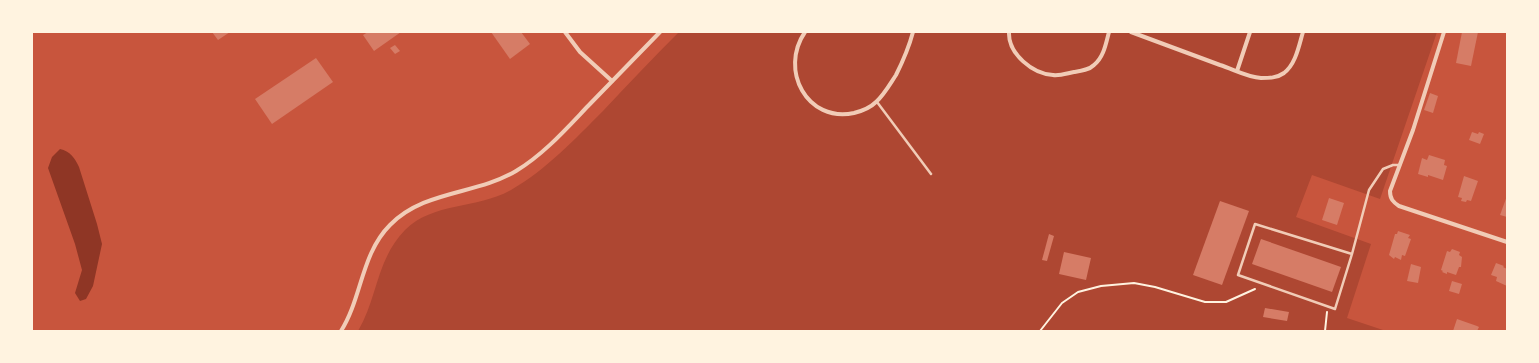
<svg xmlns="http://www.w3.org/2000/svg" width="1539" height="363" viewBox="0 0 1539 363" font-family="Quicksand,sans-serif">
<rect width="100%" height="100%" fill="#c8553d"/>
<path fill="#ae4732" d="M679,32H1437L1380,199L1312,175L1296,217L1371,244L1347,318L1386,331H358C378,297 376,260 405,230C433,202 478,209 511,190C546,170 575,139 603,111C628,84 653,58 679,32Z"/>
<path fill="#8f3625" d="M60,149C70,151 75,158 79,167L97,224L102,244L93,286L86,299L80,301L75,293L82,270L75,244L48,168L52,157Z"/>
<g fill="#d67c66">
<polygon points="212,32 230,32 218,40"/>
<polygon points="368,32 401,32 374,51 363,35"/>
<polygon points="491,32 521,32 530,44 510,59"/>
<polygon points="1462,32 1478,32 1471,66 1456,63"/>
<polygon points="395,45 400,51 395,54 390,48"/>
<polygon points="316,58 333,82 272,124 255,99"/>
<polygon points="1430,93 1438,96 1433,113 1424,110"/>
<polygon points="1472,132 1478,134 1479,132 1484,134 1480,144 1469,140"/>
<polygon points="1429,155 1445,160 1444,165 1447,166 1443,180 1428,175 1428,177 1418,174 1422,158 1427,160"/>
<polygon points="1464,176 1478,181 1471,201 1467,200 1466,202 1461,201 1462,198 1458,197"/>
<polygon points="1507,196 1507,217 1500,215"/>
<polygon points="1329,198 1344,203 1337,225 1322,220"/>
<polygon points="1220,201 1249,211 1222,285 1193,275"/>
<polygon points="1398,231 1410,235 1408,238 1411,239 1405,256 1402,255 1401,260 1395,257 1394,259 1389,255 1395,234 1397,234"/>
<polygon points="1049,234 1054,236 1047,261 1042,260"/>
<polygon points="1261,239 1341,267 1332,292 1252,264"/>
<polygon points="1452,249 1460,252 1459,255 1462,257 1461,267 1459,267 1456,275 1447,272 1447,274 1442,272 1443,271 1441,270 1447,251 1450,252"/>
<polygon points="1064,252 1091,258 1086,280 1059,274"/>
<polygon points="1496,263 1504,266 1503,267 1507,269 1507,286 1496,281 1497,277 1491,275"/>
<polygon points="1411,264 1421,267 1418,283 1407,281"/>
<polygon points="1452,281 1462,284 1459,294 1449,291"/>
<polygon points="1265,308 1289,312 1287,321 1263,317"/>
<polygon points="1457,319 1477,326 1479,327 1477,331 1453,331"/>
</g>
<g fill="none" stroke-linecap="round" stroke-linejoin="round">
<g stroke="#fff3e0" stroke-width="2">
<polyline points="1040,331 1062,303 1078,292 1101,286 1134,283 1155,287 1205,302 1226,302 1255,289"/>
<polyline points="1325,331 1327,312"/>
</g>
<g stroke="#f1ccb7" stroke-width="2.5">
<polyline points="877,102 931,174"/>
<polyline points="1352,254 1255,224 1238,275 1335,309 1352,254 1369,190 1383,169 1393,165 1400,165"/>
</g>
<g stroke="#f1ccb7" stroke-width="4">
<polyline points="565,32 580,52 612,81"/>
<path d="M805,32C779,70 807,123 854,113C862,111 870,108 876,102C884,95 890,84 896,75C903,61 909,47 913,32"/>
<path d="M1009,32C1008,54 1033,74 1053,75C1060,76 1068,73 1074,72C1081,71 1089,70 1094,65C1104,57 1106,43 1109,32"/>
<path d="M1131,32C1161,43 1190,54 1220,65C1233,69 1247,77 1261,78C1269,78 1277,78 1284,73C1296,64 1299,45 1303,32"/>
<path d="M1444,32L1413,130L1390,191C1390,199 1393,202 1399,206L1507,242"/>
<polyline points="1237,71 1250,32"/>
<path d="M341,331C362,298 361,254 390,225C424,190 476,195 516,171C544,154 566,129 588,106C612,81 636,57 660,32"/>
</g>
</g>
<rect width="1539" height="363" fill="none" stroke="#fff3e0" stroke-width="66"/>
</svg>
